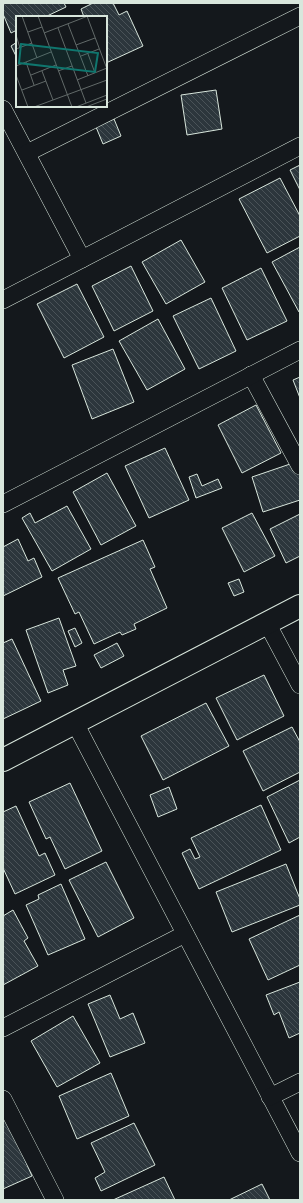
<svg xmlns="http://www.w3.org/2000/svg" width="303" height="1203" viewBox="0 0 303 1203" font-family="Mulish,sans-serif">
<defs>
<pattern id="building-back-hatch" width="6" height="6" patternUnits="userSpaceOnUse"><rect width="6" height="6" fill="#2c363c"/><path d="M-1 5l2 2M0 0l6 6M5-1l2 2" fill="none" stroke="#4a5358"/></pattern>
</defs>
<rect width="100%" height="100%" fill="#14181c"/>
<g fill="url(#building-back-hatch)" stroke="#d8e6dc">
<polygon points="3,3 64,3 66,7 45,17 17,17 17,30 11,33 3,14"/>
<polygon points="93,3 113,3 119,15 127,11 143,46 106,63 106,17 84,17 81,9"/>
<polygon points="17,42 17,58 11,46"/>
<polygon points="216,90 222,129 187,135 181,95"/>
<polygon points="114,119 121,136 103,144 96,127"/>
<polygon points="300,165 300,190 290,170"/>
<polygon points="280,178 300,216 300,236 267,253 239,199"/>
<polygon points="181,240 205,282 166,304 142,262"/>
<polygon points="300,247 300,312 299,312 272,262"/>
<polygon points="131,266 153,311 114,331 92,286"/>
<polygon points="261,268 287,321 247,340 222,288"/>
<polygon points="77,284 104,337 64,358 37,304"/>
<polygon points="211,298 236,351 199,369 173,316"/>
<polygon points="158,319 185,369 147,390 119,341"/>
<polygon points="113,349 134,402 92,419 72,365"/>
<polygon points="300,377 300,398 293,380"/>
<polygon points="256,405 281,453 242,473 218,425"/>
<polygon points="165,448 189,500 149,518 125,466"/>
<polygon points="296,462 300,474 300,500 263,512 252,477"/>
<polygon points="107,473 136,526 101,545 73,492"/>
<polygon points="197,474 202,486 218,479 222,488 196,498 189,477"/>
<polygon points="67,506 91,549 52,571 22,518 30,513 35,523"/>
<polygon points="252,513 275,556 244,572 222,528"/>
<polygon points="300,514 300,556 286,563 270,529"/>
<polygon points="18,539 28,561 34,558 42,577 3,596 3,547"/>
<polygon points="143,540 155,567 150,569 167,608 134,624 136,629 122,635 120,632 94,644 79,612 75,614 58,578"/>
<polygon points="239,579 244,592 234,596 228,583"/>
<polygon points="59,618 76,666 63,670 68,685 48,693 26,630"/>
<polygon points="75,628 82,643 75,647 68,631"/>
<polygon points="12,639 41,701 3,719 3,643"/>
<polygon points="117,643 124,656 101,668 94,655"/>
<polygon points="264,675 284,716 237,740 216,698"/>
<polygon points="206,703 229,746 163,780 141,736"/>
<polygon points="292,727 300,742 300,772 263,791 243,751"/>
<polygon points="300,780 300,837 289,843 267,797"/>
<polygon points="70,783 102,851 65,869 50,837 46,839 29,802"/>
<polygon points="169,787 177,809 158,817 150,795"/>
<polygon points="261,805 281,850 199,889 182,853 190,849 195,859 200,857 191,838"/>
<polygon points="16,806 39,856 45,853 55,875 15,894 3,868 3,812"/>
<polygon points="106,862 134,918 98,937 69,880"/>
<polygon points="286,864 300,899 300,905 232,932 216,892"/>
<polygon points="61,884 85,939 48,955 26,905 39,899 38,895"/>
<polygon points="13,910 28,938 24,941 38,966 3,985 3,916"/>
<polygon points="300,915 300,965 268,980 249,939"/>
<polygon points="300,982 300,1033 289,1038 279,1012 274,1015 266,995"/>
<polygon points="110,995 120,1019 133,1013 145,1043 110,1057 88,1004"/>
<polygon points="73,1016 100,1063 57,1087 31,1041"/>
<polygon points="111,1073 129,1116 77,1139 59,1096"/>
<polygon points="7,1119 32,1176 3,1189 3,1120"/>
<polygon points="134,1123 155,1165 101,1191 95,1178 105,1172 91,1143"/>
<polygon points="164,1177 175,1200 113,1200"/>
<polygon points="262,1184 270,1200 229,1200"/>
</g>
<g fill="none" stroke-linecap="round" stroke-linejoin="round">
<g stroke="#d8e6dc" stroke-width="18">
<g id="street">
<polyline points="3,109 82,259"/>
<polyline points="27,153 300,16"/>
<polyline points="3,300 300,146"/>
<polyline points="251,375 300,466"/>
<polyline points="3,504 300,350"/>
<polyline points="267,623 300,685"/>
<polyline points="75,723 300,1153"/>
<polyline points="3,1028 185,934"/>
<polyline points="270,1097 300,1082"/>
<polyline points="3,1099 55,1200"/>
</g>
</g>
<g stroke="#d8e6dc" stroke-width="24">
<polyline id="secondary" points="3,760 300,606"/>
</g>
<use href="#street" stroke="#14181c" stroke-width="17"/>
<use href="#secondary" stroke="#14181c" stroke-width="22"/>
</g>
<g transform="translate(16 16)">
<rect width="91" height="91" fill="#14181c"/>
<path fill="none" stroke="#626a69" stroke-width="1" d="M6,0L21,42M22,0L56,91M71,0L91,53M52,8L72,60M42,12L70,87M12,16L26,11M28,17L72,0M0,19L4,32M60,29L79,22M0,33L16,27M72,38L79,57M65,40L83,33M10,46L18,69M0,50L35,36M26,55L37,84M42,55L56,50M0,59L12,91M15,59L40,49M61,64L91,52M6,74L30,65M18,91L91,64M60,91L91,79M70,91L91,83"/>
<path fill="#0f766e" fill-opacity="0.15" stroke="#0f766e" stroke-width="2" d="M5,28L82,37L79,56L3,47Z"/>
<rect width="91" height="91" fill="none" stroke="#d8e6dc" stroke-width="2"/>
</g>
<rect width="303" height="1203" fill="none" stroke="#d8e6dc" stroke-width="8"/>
</svg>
